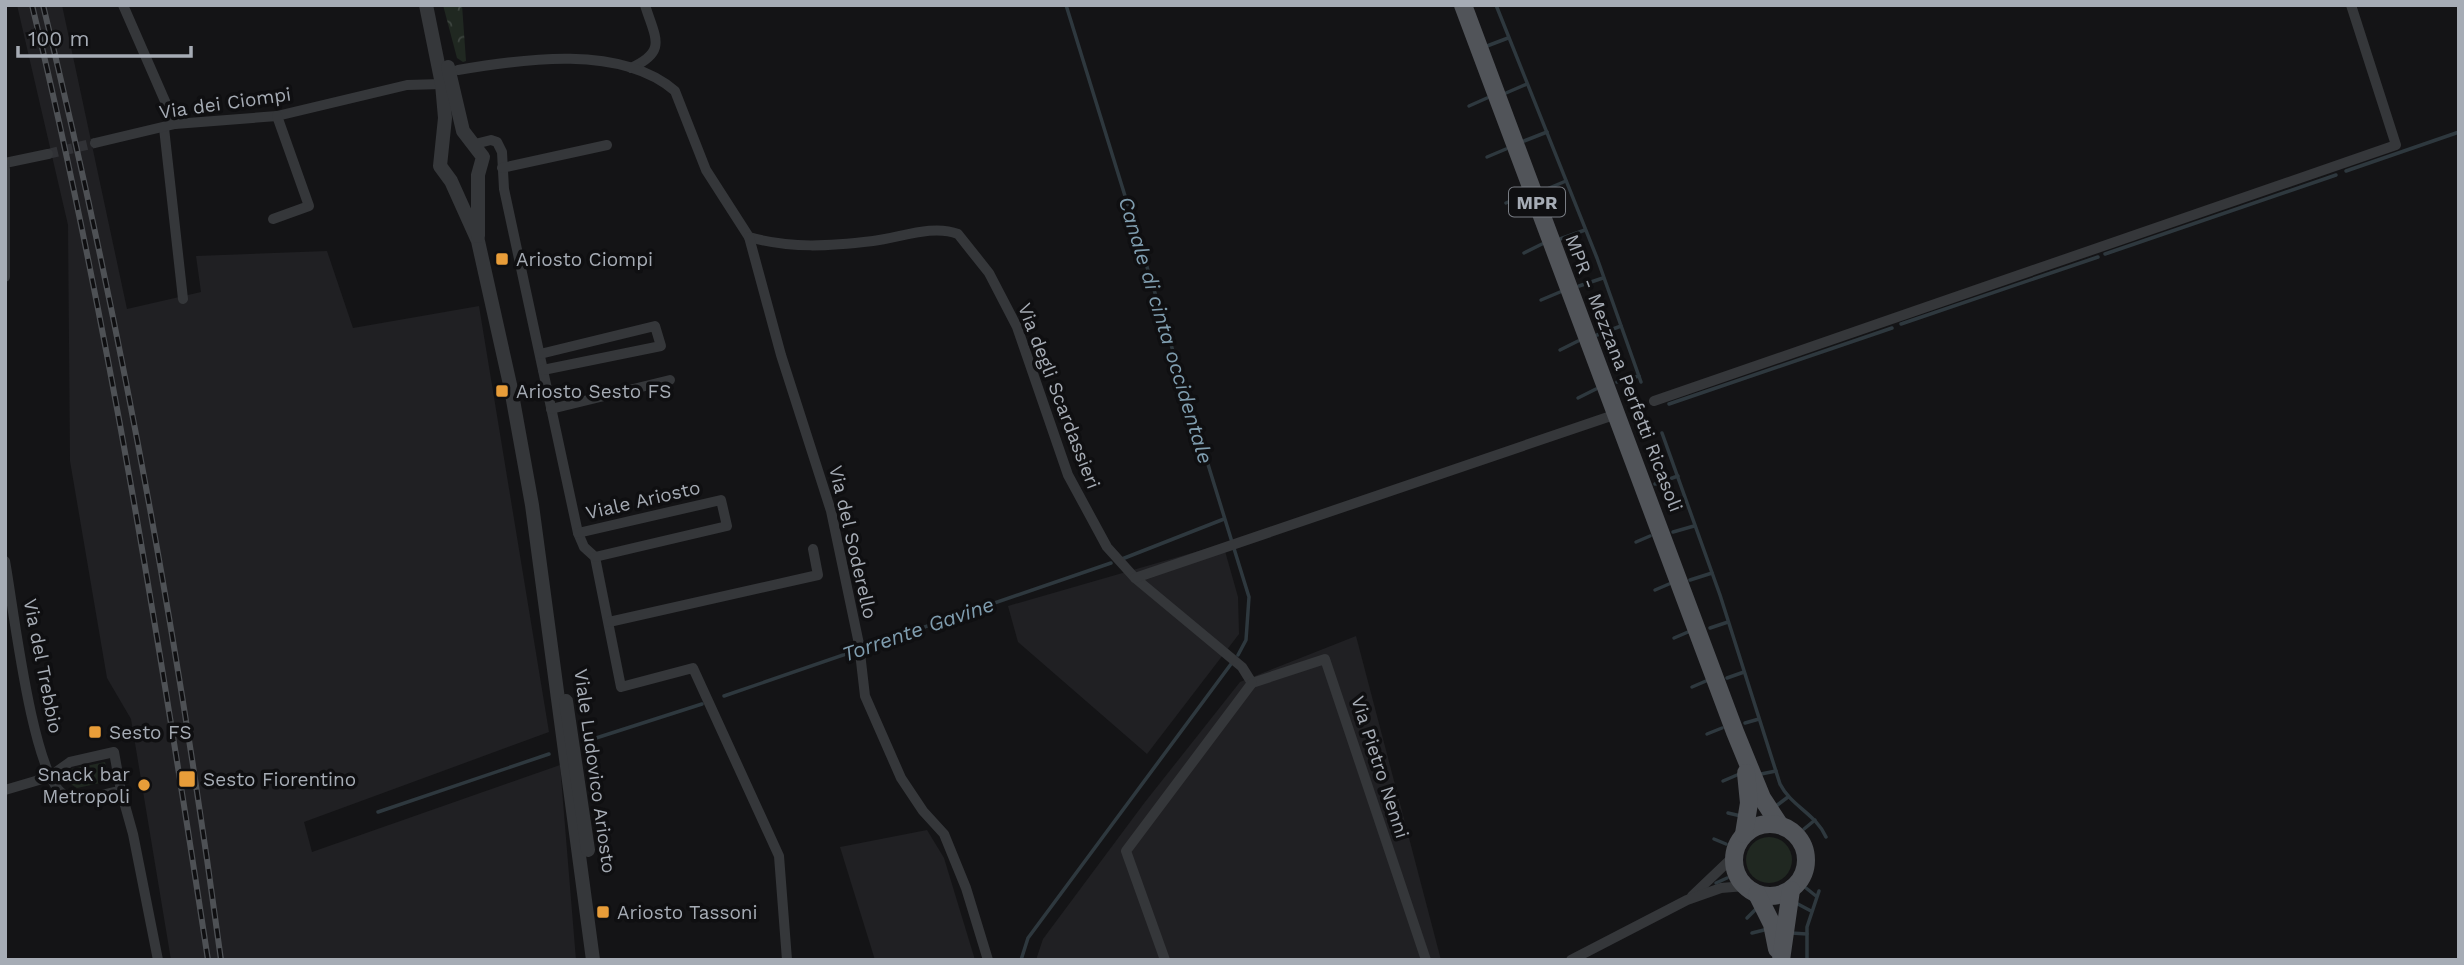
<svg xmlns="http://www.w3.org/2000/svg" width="2464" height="965" viewBox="0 0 2464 965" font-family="'Work Sans',sans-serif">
<defs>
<pattern id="forest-crowns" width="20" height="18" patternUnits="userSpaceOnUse" patternTransform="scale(1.75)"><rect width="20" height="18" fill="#202821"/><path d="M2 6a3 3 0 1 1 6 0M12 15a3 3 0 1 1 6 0" fill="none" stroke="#3d443f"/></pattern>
</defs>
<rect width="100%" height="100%" fill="#141416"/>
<g fill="#202023">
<polygon points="17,5 62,5 127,309 201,292 196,256 327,251 353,328 479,306 549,732 304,822 312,852 560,765 576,960 171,960 131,719 107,678 70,461 68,225"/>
<polygon points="1223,544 1238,597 1239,634 1147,754 1018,642 1008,606"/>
<polygon points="1356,636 1441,960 1036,960 1043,939 1145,802 1240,682"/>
<polygon points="927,830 944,858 975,960 875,960 840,847"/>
</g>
<g fill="#202821">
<polygon points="105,762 110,781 77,788 69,783 67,775 71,769"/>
<circle cx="1769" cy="860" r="23"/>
</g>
<polygon fill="url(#forest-crowns)" points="443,5 462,5 466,61 463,62 457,58"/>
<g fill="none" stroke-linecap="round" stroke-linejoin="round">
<g stroke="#2e383e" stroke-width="3.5">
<polyline points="1066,5 1249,597 1246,640 1238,655"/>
<polyline points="1496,5 1597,258 1641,382"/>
<polyline points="1487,46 1508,38"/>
<polyline points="1506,93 1527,84"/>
<polyline points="1469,106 1487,98"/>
<polyline points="1524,141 1547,132"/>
<polyline points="1487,157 1506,149"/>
<polyline points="2346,171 2459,132"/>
<polyline points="1542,191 1566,181"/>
<polyline points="1506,203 1524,195"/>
<polyline points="1560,239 1585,230"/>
<polyline points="1524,253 1542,244"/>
<polyline points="2105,254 2336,175"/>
<polyline points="1579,286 1603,278"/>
<polyline points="1541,300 1560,292"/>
<polyline points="1901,324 2098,257"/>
<polyline points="1597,335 1621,326"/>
<polyline points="1560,350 1578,341"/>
<polyline points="1617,382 1639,376"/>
<polyline points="1578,398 1596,389"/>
<polyline points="1669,404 1892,328"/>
<path d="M1662,433L1720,595L1780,784C1791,806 1816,814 1826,837"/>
<polyline points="1655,484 1678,476"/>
<polyline points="1673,532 1694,526"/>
<polyline points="1636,542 1650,536"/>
<polyline points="1122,559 1224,519"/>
<polyline points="1690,580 1712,573"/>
<polyline points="1655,590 1669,584"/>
<polyline points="1710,628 1728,622"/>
<polyline points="1674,638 1688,632"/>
<polyline points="1727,678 1744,672"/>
<polyline points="1692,687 1706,681"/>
<polyline points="724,696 1111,563"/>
<polyline points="1745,723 1759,719"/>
<polyline points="1707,734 1722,728"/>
<polyline points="593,739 702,704"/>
<polyline points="1761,774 1776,771"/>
<polyline points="1723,781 1737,775"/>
<polyline points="1776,806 1788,797"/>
<polyline points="378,812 549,754"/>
<polyline points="1728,813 1741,816"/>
<polyline points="1804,829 1815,820"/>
<polyline points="1714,839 1726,844"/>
<polyline points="1716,883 1727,878"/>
<polyline points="1806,888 1816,896"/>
<polyline points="1796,903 1811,911"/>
<polyline points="1747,918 1756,909"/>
<polyline points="1752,933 1764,930"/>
<polyline points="1791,933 1807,934"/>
<polyline points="1021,960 1028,938 1231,664"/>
<polyline points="1807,960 1807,927 1819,891"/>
</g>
<polyline stroke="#313236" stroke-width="10" stroke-dasharray="10 5" stroke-linecap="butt" points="48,154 95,143"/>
<g stroke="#35373a" stroke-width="10">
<polyline points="123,5 175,124"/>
<path d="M631,68C668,51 655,38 645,5"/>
<path d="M458,70C522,59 621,44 675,91L706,170L749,237C791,249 830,246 873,241C900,238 932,224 958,234L989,273L1017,327L1068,475L1107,547L1135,578L1242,667L1252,683"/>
<polyline points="164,128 183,299"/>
<polyline points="95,143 175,124 277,116 407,85 442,84"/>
<polyline points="475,144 491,140 497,142 502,152 504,189 578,533 584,547 595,557 621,687 693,668 779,856 787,960"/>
<polyline points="5,163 48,154"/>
<polyline points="502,168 607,145"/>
<polyline points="5,169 5,277"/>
<polyline points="273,219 309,206 277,116"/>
<polyline points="749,237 781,355 831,511 859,644 865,696 901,778 923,811 944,834 966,888 988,960"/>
<polyline points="540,354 655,326 661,346 543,370"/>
<polyline points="1654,401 2396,145 2351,5"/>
<polyline points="551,409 670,380"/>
<polyline points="578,533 721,500 727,526 595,557"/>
<path d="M5,561C13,604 32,773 63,794C79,804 104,793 121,791L114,752L70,762L49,777L5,790"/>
<polyline points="1135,578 1608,417"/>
<polyline points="609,622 818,575 813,549"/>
<polyline points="1252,683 1325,659 1426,960"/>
<polyline points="121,791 133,834 158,960"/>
<polyline points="1692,896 1734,856"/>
<polyline points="1165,960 1126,851 1252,683"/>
<polyline points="1571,960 1687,900 1721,888 1745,886"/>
</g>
<g stroke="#35373a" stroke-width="14">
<polyline points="426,5 442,84 445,118 440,166 451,181 478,241 511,389 532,505 593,960"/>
<polyline points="448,67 463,131 483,157 478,175 478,236"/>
<polyline points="566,701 588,850"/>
</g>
<g stroke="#515459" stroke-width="18">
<polyline points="1463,5 1735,732 1762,798 1779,824"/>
<circle cx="1770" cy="860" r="36"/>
<polyline points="1744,834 1749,803 1746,773"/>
<polyline points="1757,894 1772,924 1777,949"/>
<polyline points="1781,960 1791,890"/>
</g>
<g stroke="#4e5155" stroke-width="6">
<g id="rail">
<path d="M32,5C108,320 159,640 208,960"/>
<path d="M43,5C120,320 178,639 221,960"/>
</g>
</g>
<use href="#rail" stroke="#0f0f11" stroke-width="3.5" stroke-dasharray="10" stroke-linecap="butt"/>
</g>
<g fill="#e89d39" stroke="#0f0f11" stroke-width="2.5">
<rect x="495" y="252" width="14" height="14" rx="3.5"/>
<rect x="495" y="384" width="14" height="14" rx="3.5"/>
<rect x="88" y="725" width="14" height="14" rx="3.5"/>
<rect x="178" y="770" width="18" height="18" rx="3.5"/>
<circle cx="144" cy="785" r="7"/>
<rect x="596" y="905" width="14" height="14" rx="3.5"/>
</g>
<g text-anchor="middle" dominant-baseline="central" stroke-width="7" stroke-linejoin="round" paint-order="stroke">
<rect fill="#0f0f11" stroke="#797d84" stroke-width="2" x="1509" y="187.5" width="56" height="29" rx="5"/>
<g font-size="18" font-weight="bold" fill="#a6acb5">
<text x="1537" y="202">MPR</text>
</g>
<g font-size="19" fill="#a6acb5" stroke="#0f0f11">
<text transform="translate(225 103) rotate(-8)">Via dei Ciompi</text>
<text transform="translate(1624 373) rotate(69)">MPR - Mezzana Perfetti Ricasoli</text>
<text transform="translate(1059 396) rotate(69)">Via degli Scardassieri</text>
<text transform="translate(643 500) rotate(-13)">Viale Ariosto</text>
<text transform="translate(853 542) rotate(77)">Via del Soderello</text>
<text transform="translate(43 666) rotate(79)">Via del Trebbio</text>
<text transform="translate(1380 767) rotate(72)">Via Pietro Nenni</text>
<text transform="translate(595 771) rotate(82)">Viale Ludovico Ariosto</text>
</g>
<g font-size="19" fill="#a6acb5" stroke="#0f0f11" text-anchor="start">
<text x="516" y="259">Ariosto Ciompi</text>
<text x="516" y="391">Ariosto Sesto FS</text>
<text x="109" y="732">Sesto FS</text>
<text x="130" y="774" text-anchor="end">Snack bar<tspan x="130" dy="22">Metropoli</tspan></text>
<text x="203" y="779">Sesto Fiorentino</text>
<text x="617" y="912">Ariosto Tassoni</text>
</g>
<g font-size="21" font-style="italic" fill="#7f9daf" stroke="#0f0f11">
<text transform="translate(1166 330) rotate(73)">Canale di cinta occidentale</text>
<text transform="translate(918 629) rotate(-19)">Torrente Gavine</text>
</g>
</g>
<rect width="2464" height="965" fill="none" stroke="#a6acb5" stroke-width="14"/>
<path d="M18 46v10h173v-10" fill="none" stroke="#a6acb5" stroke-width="3.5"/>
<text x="28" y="46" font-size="21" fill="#a6acb5" stroke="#0f0f11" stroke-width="5" paint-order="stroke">100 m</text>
</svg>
